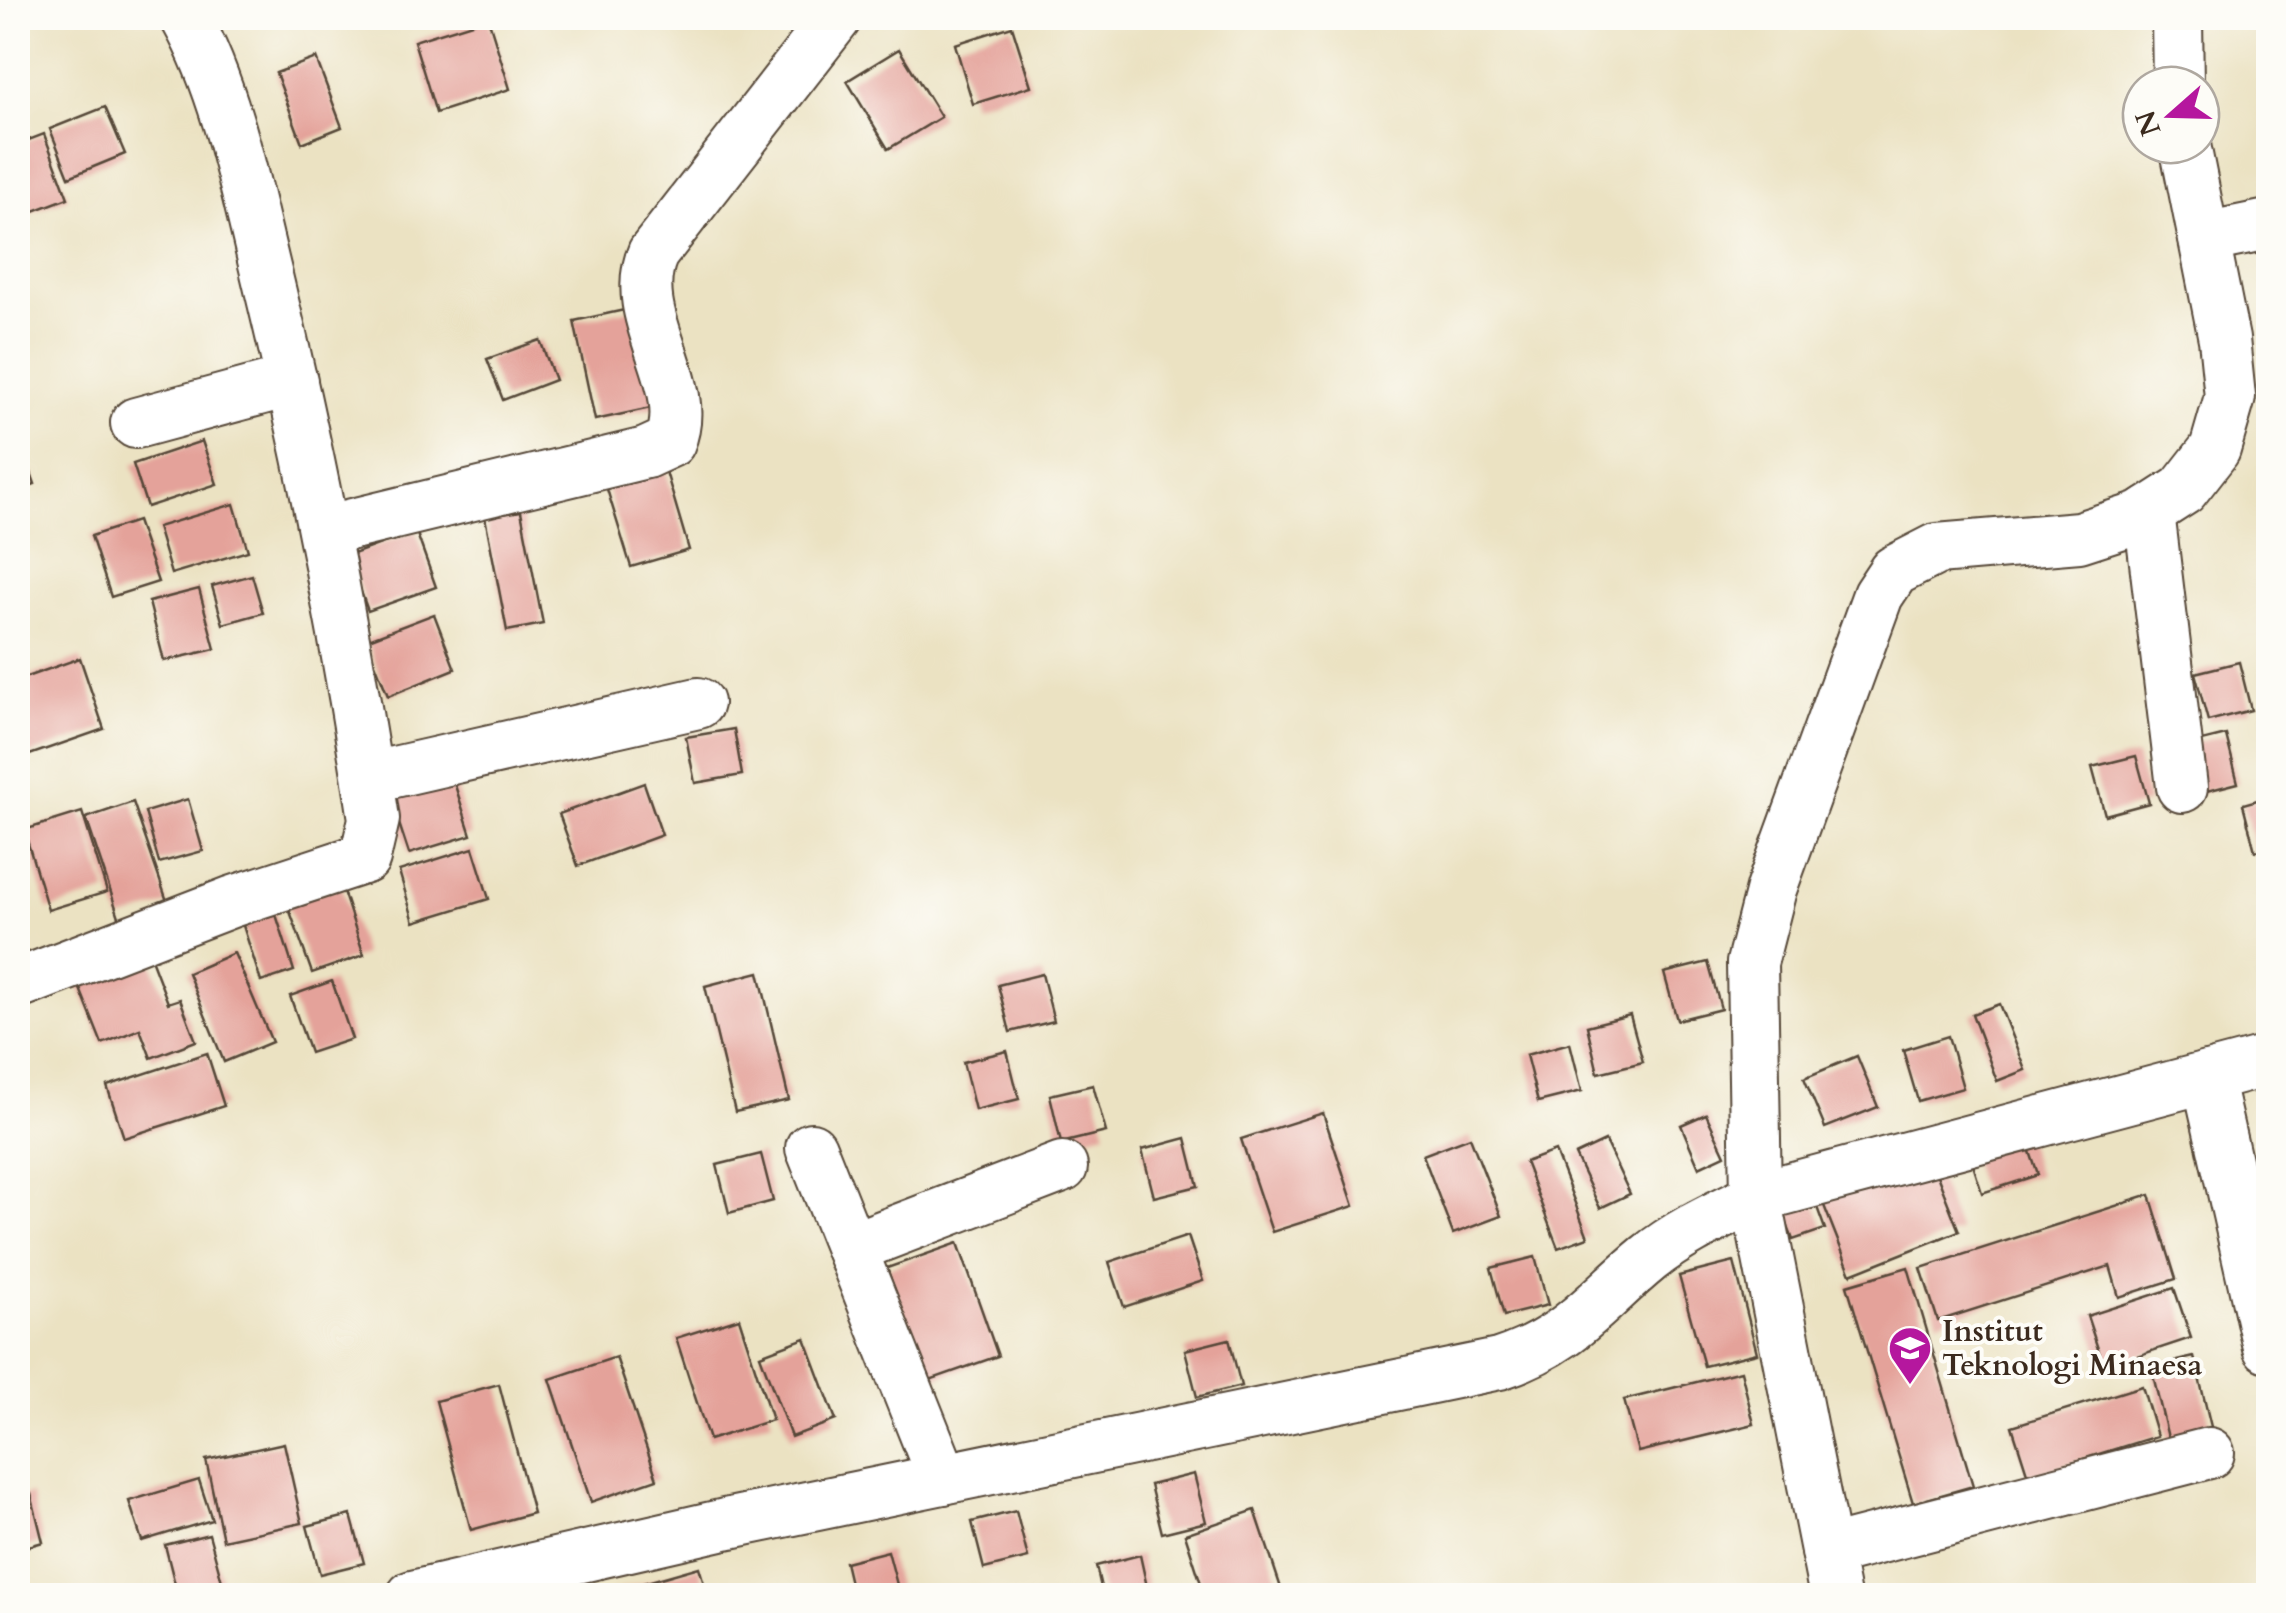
<svg xmlns="http://www.w3.org/2000/svg" width="2286" height="1613" viewBox="0 0 2286 1613" font-family="Cardo,serif">
<rect width="100%" height="100%" fill="#fdfcf7"/>
<filter id="ink" filterUnits="userSpaceOnUse"><feTurbulence type="fractalNoise" baseFrequency=".01" numOctaves="2"/><feDisplacementMap in="SourceGraphic" scale="20" xChannelSelector="R" yChannelSelector="G"/><feConvolveMatrix kernelMatrix="1 2 1 2 8 2 1 2 1" color-interpolation-filters="sRGB"/></filter>
<filter id="wash" filterUnits="userSpaceOnUse"><feTurbulence type="fractalNoise" baseFrequency=".0048" numOctaves="4" result="noise"/><feDisplacementMap in="SourceGraphic" scale="40" xChannelSelector="R" yChannelSelector="G"/><feGaussianBlur stdDeviation="2.25" result="paint"/><feColorMatrix in="noise" values="0 0 0 0 0 0 0 0 0 0 0 0 0 0 0 0 0 1.4 0 .05"/><feComposite in="paint" operator="in"/></filter>
<g filter="url(#wash)">
<rect width="100%" height="100%" fill="#ebe2c2"/>
<g id="blocks">
<g fill="#e4a29a">
<polygon points="488,18 510,89 436,113 414,41"/>
<polygon points="1012,26 1031,86 973,104 955,44"/>
<polygon points="899,49 941,117 888,149 847,81"/>
<polygon points="316,58 342,127 302,143 276,73"/>
<polygon points="105,107 125,154 69,177 50,129"/>
<polygon points="44,134 68,198 18,217 18,144"/>
<polygon points="638,307 660,406 595,420 574,321"/>
<polygon points="540,340 555,380 503,400 487,359"/>
<polygon points="18,435 35,484 18,490"/>
<polygon points="202,441 217,484 147,507 133,464"/>
<polygon points="662,458 689,550 631,567 603,476"/>
<polygon points="234,504 248,551 171,574 157,527"/>
<polygon points="521,511 543,624 507,631 485,517"/>
<polygon points="137,521 158,582 111,597 91,536"/>
<polygon points="416,531 436,587 368,611 348,556"/>
<polygon points="252,575 263,613 223,624 212,586"/>
<polygon points="199,589 215,649 164,661 149,602"/>
<polygon points="434,614 455,669 388,696 366,640"/>
<polygon points="80,658 104,729 18,759 18,680"/>
<polygon points="2239,662 2251,710 2208,721 2195,673"/>
<polygon points="734,729 742,775 695,783 686,737"/>
<polygon points="2226,735 2238,783 2195,794 2182,746"/>
<polygon points="2136,756 2149,803 2105,815 2092,767"/>
<polygon points="453,779 471,835 409,854 391,799"/>
<polygon points="644,783 662,835 578,866 559,814"/>
<polygon points="2268,797 2268,848 2255,851 2243,804"/>
<polygon points="188,799 203,851 159,863 145,812"/>
<polygon points="133,802 168,904 120,920 86,818"/>
<polygon points="82,812 107,892 48,910 24,830"/>
<polygon points="473,848 489,899 414,922 399,871"/>
<polygon points="341,885 364,955 312,973 287,903"/>
<polygon points="273,905 294,971 261,982 240,916"/>
<polygon points="145,943 168,1003 180,999 196,1041 151,1058 140,1029 102,1044 73,971"/>
<polygon points="234,953 272,1042 224,1062 188,973"/>
<polygon points="1708,962 1721,1009 1677,1020 1664,973"/>
<polygon points="759,972 789,1100 735,1112 705,986"/>
<polygon points="1042,974 1054,1021 1010,1032 998,985"/>
<polygon points="332,981 352,1039 310,1053 290,996"/>
<polygon points="1999,1004 2025,1070 1997,1081 1972,1014"/>
<polygon points="1630,1015 1643,1062 1598,1073 1587,1026"/>
<polygon points="1948,1036 1963,1088 1918,1101 1903,1050"/>
<polygon points="1570,1043 1582,1091 1538,1102 1526,1055"/>
<polygon points="1007,1051 1019,1099 975,1110 963,1062"/>
<polygon points="207,1053 224,1106 124,1138 107,1086"/>
<polygon points="1857,1056 1878,1107 1825,1128 1804,1078"/>
<polygon points="1093,1085 1106,1132 1061,1143 1050,1095"/>
<polygon points="1323,1113 1354,1206 1272,1232 1241,1139"/>
<polygon points="1706,1114 1725,1155 1699,1167 1681,1125"/>
<polygon points="2022,1128 2038,1175 1982,1193 1967,1146"/>
<polygon points="1470,1137 1501,1216 1453,1234 1423,1155"/>
<polygon points="1186,1138 1198,1186 1154,1197 1142,1150"/>
<polygon points="1605,1141 1630,1194 1600,1208 1575,1155"/>
<polygon points="1555,1151 1588,1237 1558,1248 1525,1162"/>
<polygon points="761,1154 773,1201 729,1213 717,1165"/>
<polygon points="1929,1155 1959,1231 1851,1274 1821,1198"/>
<polygon points="1810,1188 1825,1229 1793,1240 1778,1200"/>
<polygon points="2150,1195 2176,1279 2119,1297 2110,1266 1938,1321 1921,1268"/>
<polygon points="1188,1236 1203,1281 1124,1307 1109,1262"/>
<polygon points="958,1243 998,1356 927,1381 887,1268"/>
<polygon points="1535,1257 1548,1305 1504,1316 1491,1268"/>
<polygon points="1734,1262 1757,1353 1704,1366 1679,1276"/>
<polygon points="1908,1267 1973,1486 1913,1503 1847,1285"/>
<polygon points="2174,1288 2191,1338 2104,1367 2087,1316"/>
<polygon points="739,1318 772,1420 709,1440 676,1338"/>
<polygon points="805,1338 836,1420 791,1437 760,1355"/>
<polygon points="1229,1339 1241,1386 1197,1397 1185,1350"/>
<polygon points="616,1357 657,1479 591,1502 550,1379"/>
<polygon points="2194,1357 2213,1435 2170,1446 2151,1367"/>
<polygon points="1741,1371 1754,1424 1638,1452 1624,1400"/>
<polygon points="499,1384 533,1513 471,1530 436,1401"/>
<polygon points="2142,1386 2157,1436 2028,1476 2012,1426"/>
<polygon points="284,1443 302,1523 223,1540 206,1460"/>
<polygon points="1194,1474 1206,1522 1162,1533 1150,1485"/>
<polygon points="199,1480 212,1520 142,1541 129,1501"/>
<polygon points="31,1494 43,1542 18,1549 18,1498"/>
<polygon points="1255,1510 1281,1588 1258,1596 1205,1596 1185,1534"/>
<polygon points="1016,1511 1028,1558 984,1569 972,1522"/>
<polygon points="351,1515 364,1563 320,1574 307,1526"/>
<polygon points="209,1534 224,1589 178,1596 165,1545"/>
<polygon points="888,1551 900,1596 853,1596 845,1562"/>
<polygon points="1140,1555 1149,1596 1103,1596 1096,1566"/>
<polygon points="699,1567 708,1596 605,1596 605,1594"/>
</g>
</g>
</g>
<g filter="url(#ink)">
<use href="#blocks" fill-opacity="0" stroke="#554637" stroke-width="2.5"/>
<g fill="none" stroke-linecap="round" stroke-linejoin="round">
<g stroke="#554637" stroke-width="54">
<g id="minor">
<polyline points="2177,18 2178,85"/>
<polyline points="2204,238 2268,225"/>
<polyline points="136,423 292,381"/>
<polyline points="2149,512 2182,787"/>
<path d="M324,531L646,453L670,442C695,383 625,316 653,253L836,18"/>
<polyline points="368,778 698,703"/>
<path d="M18,984L231,902L365,858L374,819C346,635 310,453 266,272C246,190 227,91 186,18"/>
<polyline points="2207,1077 2268,1347"/>
<polyline points="811,1148 943,1479"/>
<polyline points="851,1248 1062,1167"/>
<polyline points="1826,1552 2209,1453"/>
<path d="M412,1596L725,1524L1499,1364C1570,1341 1594,1303 1649,1258C1681,1232 1720,1215 1756,1197L2268,1061"/>
<polyline points="1835,1596 1756,1197 1752,963 1771,889 1878,595 1894,571 1937,549 2079,537 2141,517 2183,490 2215,449 2230,397 2224,339 2185,145"/>
</g>
</g>
<use href="#minor" stroke="#fff" stroke-width="50"/>
</g>
</g>
<defs>
<g id="university-pin" transform="scale(2.25)"><path d="M0 17L-7.5 6A9.5 9.5 0 1 1 7.5 6Z" fill="#b5179e" stroke="#fdfcf7"/><path d="M0-5L7-2L0 1L-7-2ZM-4 1L0 2.5L4 1V4Q0 6-4 4Z" fill="#fff"/></g>
</defs>
<g fill-rule="evenodd">
<use href="#university-pin" x="1910" y="1348"/>
</g>
<g text-anchor="middle" dominant-baseline="central" stroke-width="8" stroke-linejoin="round" paint-order="stroke">
<g font-size="30" font-weight="bold" fill="#3b2a1e" stroke="#fdfcf7" text-anchor="start">
<text x="1942" y="1331">Institut<tspan x="1942" dy="34">Teknologi Minaesa</tspan></text>
</g>
</g>
<rect width="2286" height="1613" fill="none" stroke="#fdfcf7" stroke-width="60"/>
<g transform="translate(2171 115) rotate(250)"><circle r="48" fill="#fdfcf7" stroke="#afa8a0" stroke-width="2.5"/>
<path d="M0-8L18 38L0 25L-18 38Z" fill="#b5179e"/>
<text y="-15" font-size="28" font-weight="bold" text-anchor="middle" fill="#3b2a1e">N</text>
</g>
</svg>
